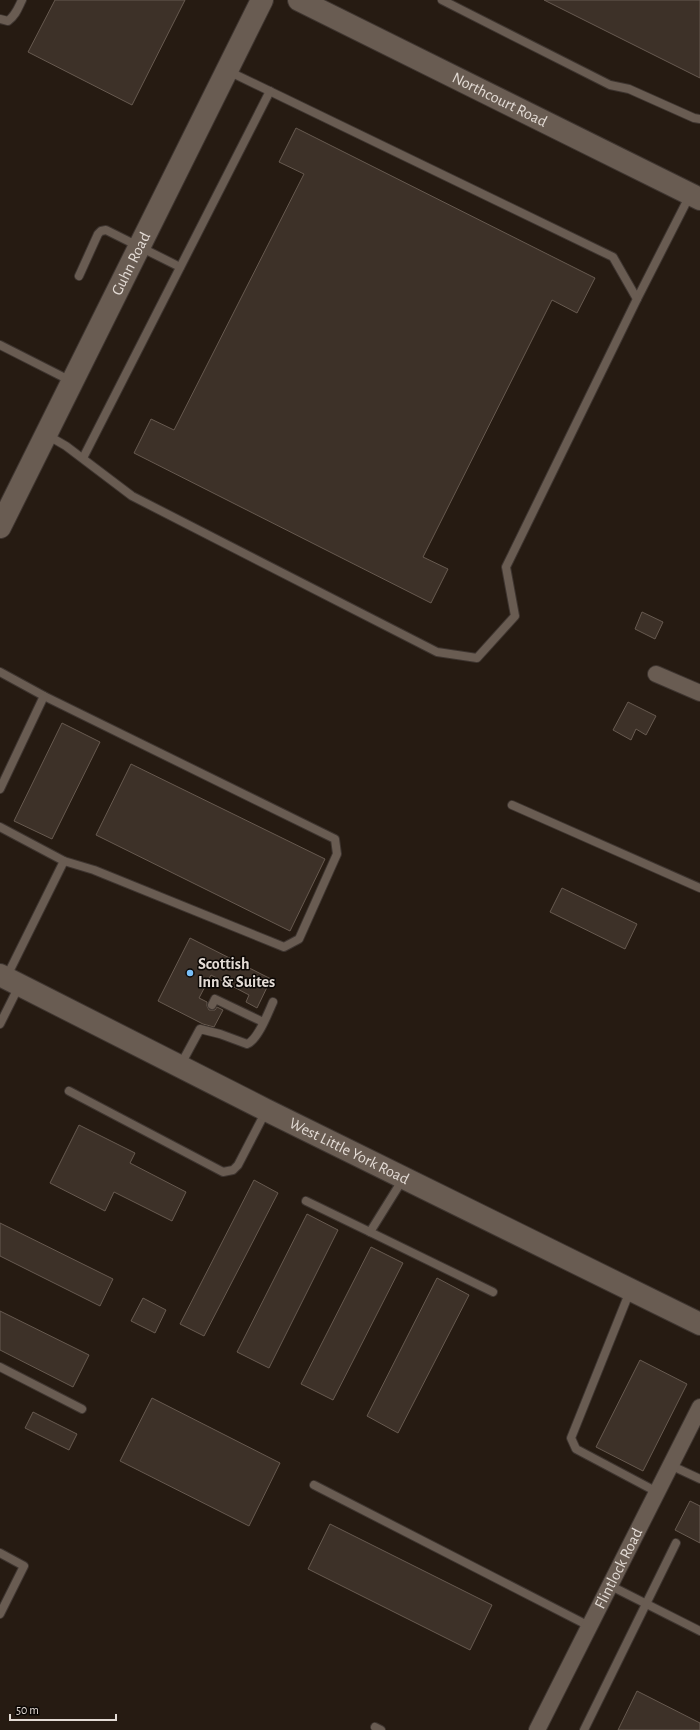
<svg xmlns="http://www.w3.org/2000/svg" width="700" height="1730" viewBox="0 0 700 1730" font-family="'Alegreya Sans',sans-serif">
<rect width="100%" height="100%" fill="#261b12"/>
<g fill="#3d3128" stroke="#675a50">
<polygon points="55,0 185,0 132,105 28,52"/>
<polygon points="544,0 700,0 700,78"/>
<polygon points="296,128 595,278 577,313 552,300 423,557 448,569 431,603 134,453 151,419 174,430 304,174 279,162"/>
<polygon points="642,612 663,622 655,639 635,629"/>
<polygon points="628,702 656,716 646,735 636,729 631,740 613,730"/>
<polygon points="62,723 100,742 52,839 14,821"/>
<polygon points="131,764 325,859 290,931 96,835"/>
<polygon points="562,888 637,924 625,949 550,912"/>
<polygon points="190,938 271,979 257,1008 246,1002 249,995 211,975 199,998 207,1002 207,1006 209,1010 215,1010 217,1007 223,1010 214,1027 203,1024 158,1001"/>
<polygon points="79,1125 135,1153 130,1163 186,1192 172,1221 114,1192 105,1211 50,1183"/>
<polygon points="254,1180 278,1193 204,1336 180,1324"/>
<polygon points="307,1214 338,1230 269,1368 237,1352"/>
<polygon points="0,1223 113,1279 100,1306 0,1256"/>
<polygon points="371,1247 403,1263 333,1400 301,1384"/>
<polygon points="437,1278 469,1295 398,1433 367,1416"/>
<polygon points="143,1298 166,1310 155,1333 131,1321"/>
<polygon points="0,1311 89,1355 73,1387 0,1350"/>
<polygon points="640,1360 687,1384 643,1471 596,1447"/>
<polygon points="152,1398 280,1463 249,1526 120,1461"/>
<polygon points="33,1412 77,1434 69,1450 25,1428"/>
<polygon points="690,1501 700,1506 700,1543 675,1530"/>
<polygon points="330,1524 492,1605 470,1650 308,1569"/>
<polygon points="637,1691 700,1723 700,1730 618,1730"/>
</g>
<g fill="none" stroke-linecap="round" stroke-linejoin="round">
<g stroke="#3e3530" stroke-width="10">
<g id="lane">
<polyline points="442,0 610,85 629,89 694,118 700,119"/>
<path d="M0,19L8,21C16,15 18,8 22,0"/>
<polyline points="79,276 98,234 101,231 106,230 180,267"/>
<polyline points="637,299 690,195"/>
<polyline points="0,345 71,381"/>
<polyline points="47,435 66,446 132,496 437,652 477,658 515,616 506,567 637,299 613,257 228,71"/>
<polyline points="83,458 270,91"/>
<polyline points="0,672 44,696 335,839 337,854 299,939 284,947 94,870 64,861 0,827"/>
<polyline points="0,789 44,696"/>
<polyline points="512,805 700,888"/>
<polyline points="6,978 64,861"/>
<polyline points="212,1005 215,999 263,1022"/>
<polyline points="0,1024 19,986"/>
<path d="M180,1066L200,1029L220,1034L247,1044C258,1040 268,1013 273,1002"/>
<polyline points="69,1091 223,1172 233,1170 238,1165 266,1111"/>
<polyline points="306,1201 370,1232 403,1179"/>
<polyline points="370,1232 493,1292"/>
<polyline points="630,1291 571,1438 576,1449 657,1492"/>
<polyline points="0,1367 82,1409"/>
<polyline points="670,1465 700,1479"/>
<polyline points="314,1485 589,1626"/>
<polyline points="0,1553 24,1566 0,1614"/>
<polyline points="609,1585 700,1631"/>
<polyline points="375,1727 381,1730"/>
<polyline points="584,1730 676,1543"/>
</g>
</g>
<g stroke="#3e3530" stroke-width="18">
<g id="street">
<polyline points="656,674 700,693"/>
<path id="s1" d="M537,1730L700,1407"/>
</g>
</g>
<g stroke="#3e3530" stroke-width="24">
<g id="secondary">
<path id="s2" d="M299,0L700,199"/>
<path id="s3" d="M0,527L262,0"/>
<path id="s4" d="M0,975L266,1110L700,1324"/>
</g>
</g>
<use href="#lane" stroke="#695c52" stroke-width="8"/>
<use href="#street" stroke="#695c52" stroke-width="16"/>
<use href="#secondary" stroke="#695c52" stroke-width="22"/>
</g>
<circle fill="#79bff8" stroke="#0b0704" stroke-width="1.5" cx="190" cy="973" r="4"/>
<g text-anchor="middle" dominant-baseline="central" stroke-width="3" stroke-linejoin="round" paint-order="stroke">
<g font-size="16" fill="#e3dbd5" stroke="#0b0704">
<text stroke="none"><textPath href="#s2" startOffset="224">Northcourt Road</textPath></text>
<text stroke="none"><textPath href="#s3" startOffset="294">Guhn Road</textPath></text>
<text stroke="none"><textPath href="#s4" startOffset="391">West Little York Road</textPath></text>
<text stroke="none"><textPath href="#s1" startOffset="181">Flintlock Road</textPath></text>
</g>
<g font-size="16" font-weight="bold" fill="#e3dbd5" stroke="#0b0704" text-anchor="start">
<text x="198" y="964">Scottish<tspan x="198" dy="18">Inn &amp; Suites</tspan></text>
</g>
</g>
<path d="M10 1714v6h106v-6" fill="none" stroke="#e3dbd5" stroke-width="2"/>
<text x="16" y="1714" font-size="12" fill="#e3dbd5" stroke="#0b0704" stroke-width="3" paint-order="stroke">50 m</text>
</svg>
